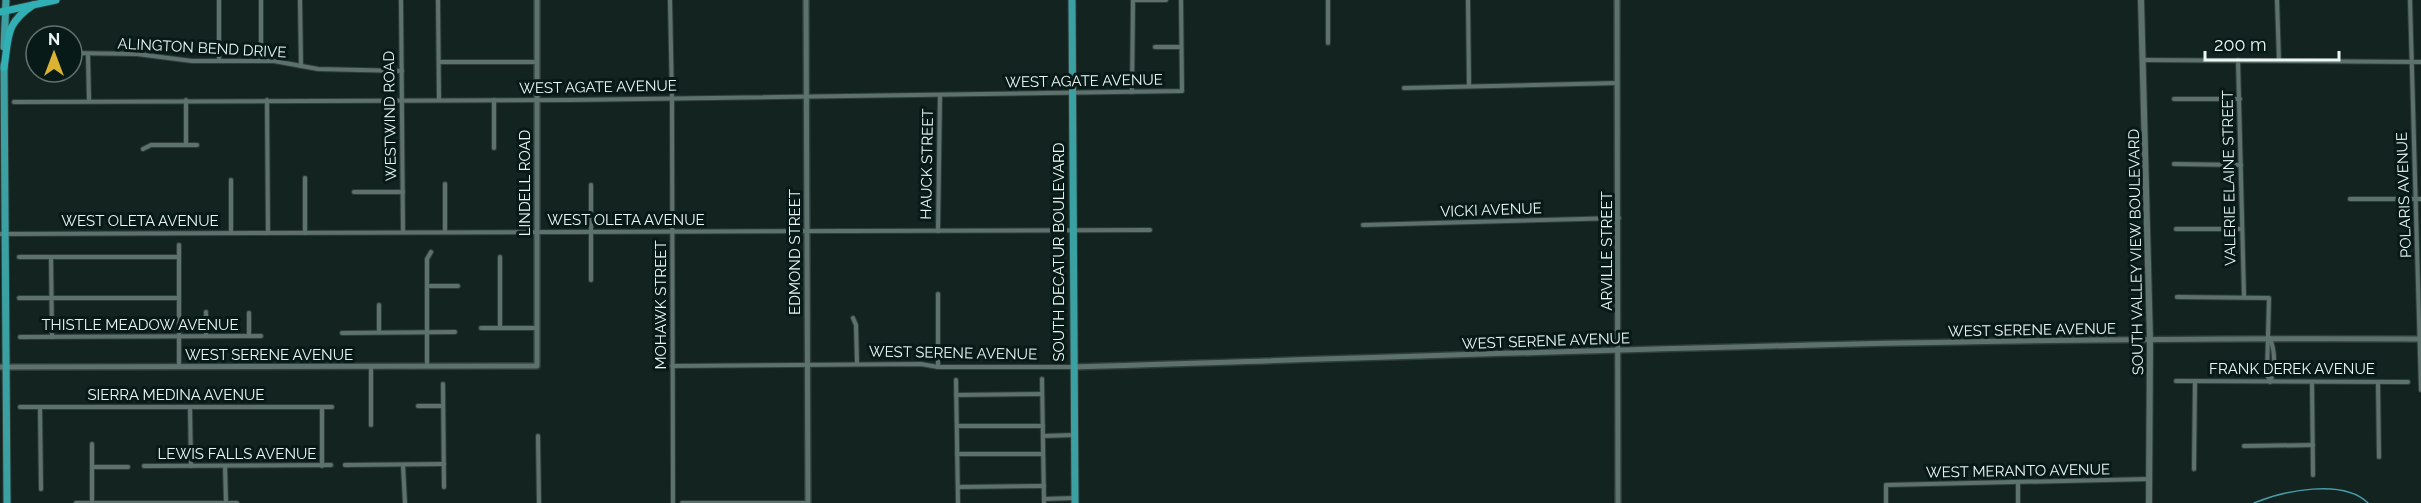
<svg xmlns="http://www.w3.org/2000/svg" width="2421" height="503" viewBox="0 0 2421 503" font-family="Raleway,sans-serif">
<rect width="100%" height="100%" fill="#122320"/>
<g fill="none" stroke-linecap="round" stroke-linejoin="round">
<path stroke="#499ba9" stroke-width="1.5" d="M2254,503C2283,491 2343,478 2368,503"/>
<g stroke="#2f3c39" stroke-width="6">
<g id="minor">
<polyline points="261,0 261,61"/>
<polyline points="300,0 301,66"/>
<polyline points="401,0 403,232"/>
<polyline points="438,0 439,100"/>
<polyline points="670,0 672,99 673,503"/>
<polyline points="1133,0 1166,0"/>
<polyline points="1328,0 1328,43"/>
<polyline points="1468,0 1469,86"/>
<polyline points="2277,0 2279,61"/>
<polyline points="2410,0 2421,390"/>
<polyline points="1155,47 1181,47"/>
<polyline points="72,53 137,54 192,61 274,61 318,69 402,71"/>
<polyline points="88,55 89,100"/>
<polyline points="2143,60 2421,62"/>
<polyline points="2238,60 2244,296"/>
<polyline points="219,61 219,0"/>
<polyline points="439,62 537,62"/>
<polyline points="1404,88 1617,83"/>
<polyline points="1132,92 1133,0"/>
<polyline points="2174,99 2240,99"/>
<polyline points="186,100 186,145"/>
<polyline points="267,100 268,233"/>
<polyline points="494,100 494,148"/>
<polyline points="14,102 570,100 1182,91 1181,0"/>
<polyline points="143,149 151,145 197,145"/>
<polyline points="2174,164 2241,165"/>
<polyline points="305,178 305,233"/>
<polyline points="591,185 591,280"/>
<polyline points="354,192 403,192"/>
<polyline points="2350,199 2421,199"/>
<polyline points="1363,225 1619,218"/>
<polyline points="2176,229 2242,229"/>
<polyline points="938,231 940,96"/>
<polyline points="445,232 445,184"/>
<polyline points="231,233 231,180"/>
<polyline points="0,234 1150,230"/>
<polyline points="19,257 179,257"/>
<polyline points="51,257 52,337"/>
<polyline points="500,257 500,328"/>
<polyline points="427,286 458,286"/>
<polyline points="2177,297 2269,298 2267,374 2270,382"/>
<polyline points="19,298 179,298"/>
<polyline points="379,305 379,332"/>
<polyline points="206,312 206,336"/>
<polyline points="249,313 249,336"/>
<polyline points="853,318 856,325 857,364"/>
<polyline points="481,328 537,328"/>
<polyline points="342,333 455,332"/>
<polyline points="20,337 261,336"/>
<polyline points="427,366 427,259 431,252"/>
<polyline points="672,366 921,364 938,367 1073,367"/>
<polyline points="179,367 179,245"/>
<polyline points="938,367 938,294"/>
<polyline points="371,368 371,425"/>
<polyline points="1042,379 1044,503"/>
<polyline points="956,380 958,503"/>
<polyline points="2176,381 2408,382"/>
<path d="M2270,382C2276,369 2275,351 2270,338"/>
<polyline points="2312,382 2313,475"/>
<polyline points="2378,382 2379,457"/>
<polyline points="443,384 444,487"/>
<polyline points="956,395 1042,394"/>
<polyline points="418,406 443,406"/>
<polyline points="20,407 332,407"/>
<polyline points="40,407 41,489"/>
<polyline points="190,407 191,466"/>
<polyline points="322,407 322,466"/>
<polyline points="957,426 1043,426"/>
<polyline points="538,436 539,503"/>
<polyline points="1043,436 1074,435"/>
<polyline points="92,444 92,503"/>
<polyline points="2244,446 2313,445"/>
<polyline points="957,454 1043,454"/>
<polyline points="345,465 444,464"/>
<polyline points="403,465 405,503"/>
<polyline points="144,466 331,465"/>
<polyline points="225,466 226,503"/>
<polyline points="92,467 128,467"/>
<polyline points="2194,469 2195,381"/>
<polyline points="2018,483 2018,503"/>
<polyline points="958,487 1044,486"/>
<polyline points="1044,499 1075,498"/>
<polyline points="76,503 237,503"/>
<polyline points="682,503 808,503"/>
<polyline points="1886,503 1886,485 2149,479"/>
</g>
</g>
<g stroke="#2f3c39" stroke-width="8">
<g id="tertiary">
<polyline points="806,0 808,503"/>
<polyline points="1617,0 1618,503"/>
<polyline points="0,367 537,366 537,0"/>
<path d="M1073,367C1522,353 1972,336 2421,339"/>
</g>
</g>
<g stroke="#2f3c39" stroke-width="8">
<polyline id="secondary" points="2141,0 2150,340 2149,503"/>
</g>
<g stroke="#2f3c39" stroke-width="9">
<g id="primary">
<polyline points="1072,0 1075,503"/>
<polyline points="4,47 6,0"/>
<polyline points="4,65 7,503"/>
</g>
</g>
<g stroke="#2f3c39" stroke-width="9">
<g id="trunk">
<polyline points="0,12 56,0"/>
<path d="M4,68C9,36 5,24 33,5"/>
</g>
</g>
<use href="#minor" stroke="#5d716d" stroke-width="4"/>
<use href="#tertiary" stroke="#5d716d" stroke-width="5"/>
<use href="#secondary" stroke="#5d716d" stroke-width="6"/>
<use href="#primary" stroke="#3ba0a2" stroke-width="7"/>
<use href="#trunk" stroke="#30b0b4" stroke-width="7"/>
</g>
<g text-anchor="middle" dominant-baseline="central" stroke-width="6" stroke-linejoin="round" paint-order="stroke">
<g font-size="15" fill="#ecf7f4" stroke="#081a17">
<text transform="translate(202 48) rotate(3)">ALINGTON BEND DRIVE</text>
<text transform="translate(1084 81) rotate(-1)">WEST AGATE AVENUE</text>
<text transform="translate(598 87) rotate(-1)">WEST AGATE AVENUE</text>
<text transform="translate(390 116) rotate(-91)">WESTWIND ROAD</text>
<text transform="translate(927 164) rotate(-89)">HAUCK STREET</text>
<text transform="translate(2229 178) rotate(-91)">VALERIE ELAINE STREET</text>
<text transform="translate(525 183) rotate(-90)">LINDELL ROAD</text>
<text transform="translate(2404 195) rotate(-92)">POLARIS AVENUE</text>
<text transform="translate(1491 210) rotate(-2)">VICKI AVENUE</text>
<text x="626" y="220">WEST OLETA AVENUE</text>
<text x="140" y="221">WEST OLETA AVENUE</text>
<text transform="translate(1607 251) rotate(-90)">ARVILLE STREET</text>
<text transform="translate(795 252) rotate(-90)">EDMOND STREET</text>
<text transform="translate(1059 252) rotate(-90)">SOUTH DECATUR BOULEVARD</text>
<text transform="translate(2136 252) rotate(-91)">SOUTH VALLEY VIEW BOULEVARD</text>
<text transform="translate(661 305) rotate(-90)">MOHAWK STREET</text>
<text x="140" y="325">THISTLE MEADOW AVENUE</text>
<text transform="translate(2032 330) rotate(-1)">WEST SERENE AVENUE</text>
<text transform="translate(1546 341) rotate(-2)">WEST SERENE AVENUE</text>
<text transform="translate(953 353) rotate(1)">WEST SERENE AVENUE</text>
<text x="269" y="355">WEST SERENE AVENUE</text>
<text x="2292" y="369">FRANK DEREK AVENUE</text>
<text x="176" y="395">SIERRA MEDINA AVENUE</text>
<text x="237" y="454">LEWIS FALLS AVENUE</text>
<text transform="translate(2018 471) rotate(-1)">WEST MERANTO AVENUE</text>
</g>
</g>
<g transform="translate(54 54)"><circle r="28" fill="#081a17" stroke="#63726f" stroke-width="1.5"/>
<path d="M0-4.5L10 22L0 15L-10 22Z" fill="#dcb233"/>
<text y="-9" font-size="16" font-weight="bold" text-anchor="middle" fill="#ecf7f4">N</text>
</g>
<path d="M2205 51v9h134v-9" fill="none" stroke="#ecf7f4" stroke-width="3"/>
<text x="2214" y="51" font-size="18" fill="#ecf7f4" stroke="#081a17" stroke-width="4.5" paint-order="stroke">200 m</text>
</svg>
